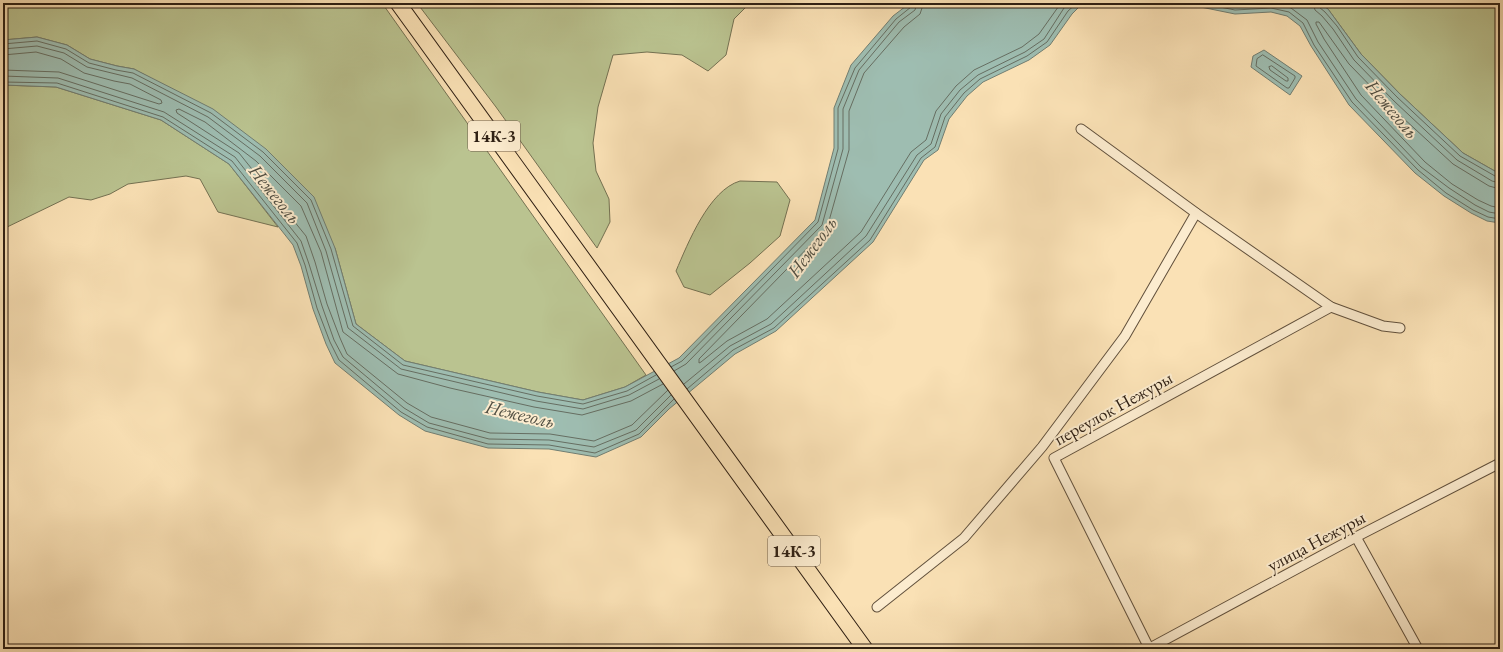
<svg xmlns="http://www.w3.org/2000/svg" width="1503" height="652" viewBox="0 0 1503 652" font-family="'EB Garamond',serif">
<rect width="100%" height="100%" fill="#fae1b5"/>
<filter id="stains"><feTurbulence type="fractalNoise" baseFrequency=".005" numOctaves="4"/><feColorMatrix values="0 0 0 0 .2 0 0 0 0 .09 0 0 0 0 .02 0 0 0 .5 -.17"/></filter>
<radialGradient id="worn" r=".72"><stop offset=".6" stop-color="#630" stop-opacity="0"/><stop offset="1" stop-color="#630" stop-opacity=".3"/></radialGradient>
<g fill="#bac390" stroke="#747152">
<polygon points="3,3 382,3 646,375 625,387 583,400 538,392 405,361 356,324 335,248 169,88 134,69 117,66 90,59 67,45 37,37 3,40"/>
<polygon points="417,3 750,3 734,19 726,55 708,71 682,55 647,52 613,55 598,107 593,143 596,171 609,199 610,222 597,248 496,107"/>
<polygon points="1319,3 1500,3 1500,174 1463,153 1400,94 1361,54 1328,9"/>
<polygon points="3,85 56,87 161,120 229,164 278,227 218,212 200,179 186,176 128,184 110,194 91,200 69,197 3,229"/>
<path d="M740,181L777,182L790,200L780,236L750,263L710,295L684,287L676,271C688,243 709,190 740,181Z"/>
</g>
<g fill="#9ebdb1" stroke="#717e72">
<polygon points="910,3 1083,3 1072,14 1050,45 1029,60 983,82 967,96 949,119 938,150 924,160 873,242 776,331 735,354 669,409 641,437 596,457 549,449 488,448 425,431 399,415 335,363 326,344 313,309 301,266 293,245 229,164 161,120 56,87 3,85 3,40 37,37 67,45 90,59 117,66 134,69 213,109 266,149 314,197 335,248 356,324 405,361 538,392 583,400 625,387 679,358 815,220 834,148 834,108 851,65 893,16"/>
<polygon points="1181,3 1319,3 1328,9 1361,54 1400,94 1463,153 1500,174 1500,223 1487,221 1471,213 1444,196 1415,173 1349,105 1311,46 1300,26 1287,16 1271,12 1235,14"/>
<polygon points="1264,50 1302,76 1290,95 1251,67 1253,56"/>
</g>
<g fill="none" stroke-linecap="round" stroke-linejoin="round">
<g stroke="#666e62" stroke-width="1">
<polyline points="923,3 922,8 920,14 904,27 864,73 849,111 849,150 827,228 699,359 699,363 701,362 727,341 767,319 861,232 911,152 926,140 936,111 956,86 974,70 1022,47 1039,34 1061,3"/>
<polyline points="1200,3 1235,10 1271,8 1289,12 1303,23 1314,45 1352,102 1418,170 1446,193 1473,210 1488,217 1500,219"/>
<polyline points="1273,3 1291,8 1307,20 1318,42 1356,99 1421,167 1449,188 1475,205 1489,212 1500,214"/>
<polyline points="1313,3 1315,10 1322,16 1333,29 1354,60 1394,101 1457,160 1492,181 1500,183"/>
<polyline points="1318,3 1319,7 1325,12 1337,26 1358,57 1397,97 1460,156 1495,176 1500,178"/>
<polyline points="3,44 37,41 66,49 89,63 116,70 133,73 211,113 263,152 311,200 331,249 353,326 403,365 537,396 583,404 627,391 656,375"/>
<polyline points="3,49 37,46 64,53 87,67 132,78 208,117 260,156 307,203 326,251 348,328 401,369 536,401 583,409 629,395 659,379"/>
<polyline points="3,55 36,52 61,59 84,73 114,81 130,84 161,100 162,103 159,104 59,72 3,70"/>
<polygon points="1263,55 1295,76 1295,78 1289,88 1287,88 1256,66 1257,59"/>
<polygon points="1272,66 1288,78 1288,81 1286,81 1270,70 1269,67"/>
<polyline points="3,76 58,78 164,112 235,157 301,241 309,264 322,306 334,340 343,357 404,408 429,423 489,439 549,440 594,447 636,430 671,395"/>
<polyline points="3,82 57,83 163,117 232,161 297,243 305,265 317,308 330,342 339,360 401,412 427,427 488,444 549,445 595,453 639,434 674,399"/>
<polyline points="1500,189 1489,186 1453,164 1389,105 1349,64 1319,22 1316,22 1316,24 1324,39 1361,95 1425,162 1452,184 1478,200 1491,206 1500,208"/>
<polyline points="671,367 682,361 818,222 838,149 838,108 855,68 896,19 911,7 912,3"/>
<polyline points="674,371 686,364 822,225 843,149 843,109 859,70 899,22 915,10 917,3"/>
<polyline points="663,384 631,401 582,415 534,407 450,388 398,374 343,332 321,252 301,206 256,161 205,122 179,109 176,110 177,113 239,153 306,236 315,262 327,304 340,338 347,354 407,403 431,417 490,433 550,434 594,441 632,425 668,390"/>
<polyline points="684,384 730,346 771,324 866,236 917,155 931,144 941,114 960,90 978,75 1025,52 1044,39 1064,8 1070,3"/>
<polyline points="687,389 733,350 774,328 870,240 921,158 935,147 945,117 964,93 980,79 1027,56 1047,42 1068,11 1077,3"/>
</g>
<g stroke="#61503c" stroke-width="11">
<g id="minor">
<polyline points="1081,129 1196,213 1331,307 1383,326 1400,328"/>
<polyline points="1356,537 1418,649"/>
<polyline points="877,607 964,538 1042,447 1125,336 1196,213"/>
<polyline points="1149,648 1054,458 1331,307"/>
<polyline points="1148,649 1356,537 1500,463"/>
</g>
</g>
<g stroke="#2e1f13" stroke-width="17">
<polyline id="primary" points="398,3 865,649"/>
</g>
<use href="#minor" stroke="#fceccf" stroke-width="9"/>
<use href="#primary" stroke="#fae1b5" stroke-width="15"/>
</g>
<g text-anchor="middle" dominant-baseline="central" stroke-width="4" stroke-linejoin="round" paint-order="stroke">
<g fill="#fceccf" stroke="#6c5c4b" stroke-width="1">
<rect x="468" y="121" width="52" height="30" rx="3"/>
<rect x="768" y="536" width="52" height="30" rx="3"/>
</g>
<g font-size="17" font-weight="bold" fill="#2e1f13">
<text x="494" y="136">14К-3</text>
<text x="794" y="551">14К-3</text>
</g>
<g font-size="18" fill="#2e1f13" stroke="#fceccf">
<text transform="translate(1113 408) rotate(-29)">переулок Нежуры</text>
<text transform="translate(1316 541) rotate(-28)">улица Нежуры</text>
</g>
<g font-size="19" font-style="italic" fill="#504e42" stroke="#fceccf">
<text transform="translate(1392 109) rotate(50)">Нежеголь</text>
<text transform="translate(275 194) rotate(51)">Нежеголь</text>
<text transform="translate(812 247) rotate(-54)">Нежеголь</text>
<text transform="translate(520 414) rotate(13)">Нежеголь</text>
</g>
</g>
<rect width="1503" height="652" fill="none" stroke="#fae1b5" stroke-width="16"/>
<rect x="4" y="4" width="1495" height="644" fill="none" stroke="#2e1f13" stroke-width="2"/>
<rect x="8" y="8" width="1487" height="636" fill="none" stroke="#2e1f13"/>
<rect width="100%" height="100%" filter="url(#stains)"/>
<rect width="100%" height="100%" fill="url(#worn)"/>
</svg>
